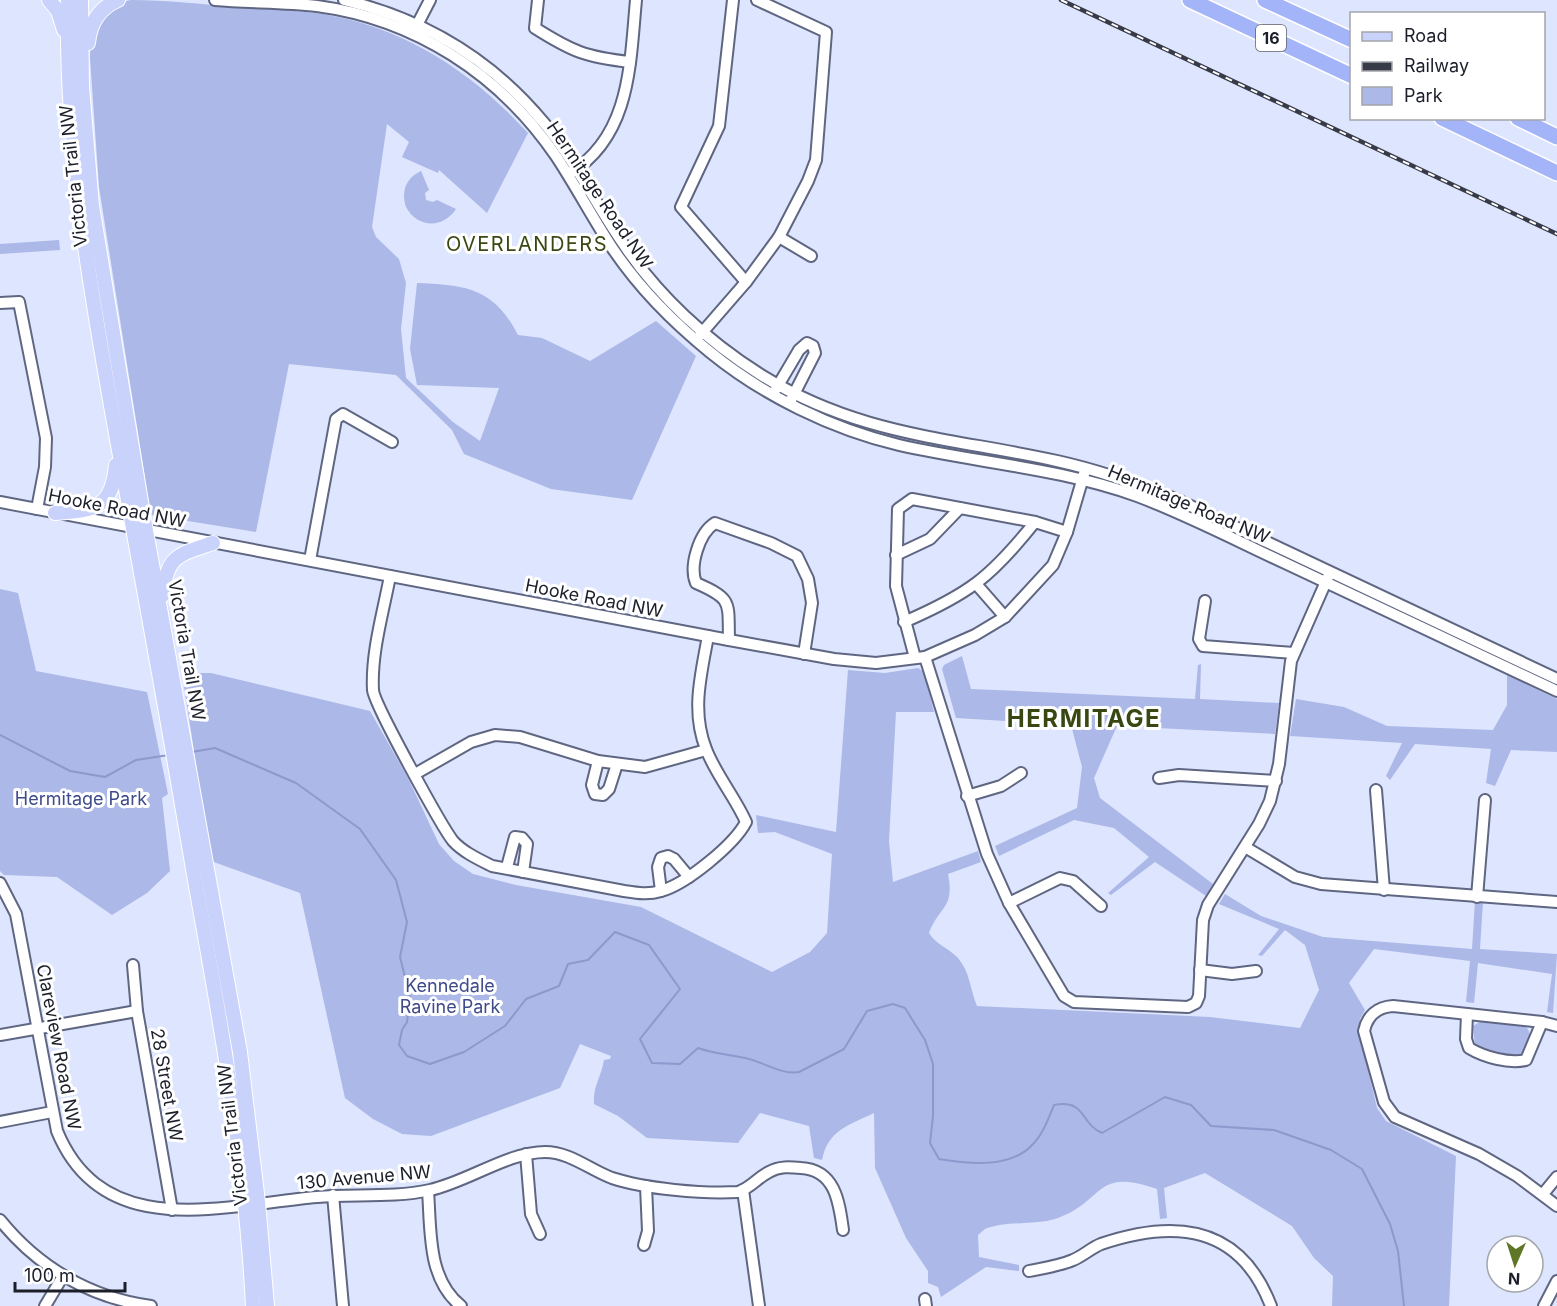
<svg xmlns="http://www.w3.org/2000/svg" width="1557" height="1306" viewBox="0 0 1557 1306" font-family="Inter,sans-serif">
<rect width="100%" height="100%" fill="#dee5fe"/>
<g fill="#acb8e7">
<path d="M131,0C166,0 202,4 236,7C265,9 294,10 323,14C406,28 472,72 528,133L487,213L439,170L438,173L402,157L409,142L387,124L372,227L376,237L399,259L406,283L401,329L406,378L453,422L480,441L499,388L417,385L410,349L417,283C466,285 494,288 518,335L542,338L590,361L656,321L696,356L632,500L551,489L464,454L452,430L396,375L289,364L256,532L151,515L99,187L90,58C90,32 103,6 131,0Z"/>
<path d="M421,171L429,190L425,193L426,200L433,202L437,200L456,209C443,229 417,228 406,207C401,191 406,178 421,171Z"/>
<polygon points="59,240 60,250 0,254 0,244"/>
<polygon points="890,434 1035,460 1070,469 1069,472 906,443 889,437"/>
<polygon points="0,589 18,593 36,671 147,692 168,794 162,798 170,871 147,893 112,915 57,877 4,875 0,871"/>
<polygon points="962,656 971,689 1195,699 1198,665 1201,664 1200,699 1279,703 1275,734 1117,726 1094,778 1100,798 1213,884 1206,896 1155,862 1111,895 1108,893 1149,857 1114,828 1074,820 999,856 995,846 1077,808 1082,767 1071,725 956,718 942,669 944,665"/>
<path d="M918,668L924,672L934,712H896L889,841L893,882L978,851L981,862L948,874C955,909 939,906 929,933C934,943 950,949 958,958C970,972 970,989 977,1006L1210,1017L1300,1028L1319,990L1305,945L1285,930L1262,956L1258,955L1279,929L1219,904L1225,894L1261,916L1323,937L1472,949L1475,901L1483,902L1480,949L1557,954L1553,1013L1547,1012L1552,974L1478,963L1474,1003L1466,1002L1470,961L1374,949L1349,983L1365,1010L1360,1019L1359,1032L1377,1108L1386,1121L1456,1156L1449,1306H1332L1333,1276L1314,1258L1292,1226L1205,1173L1164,1188L1167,1218L1160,1219L1157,1189C1094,1167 1105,1201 1058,1218C1035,1226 1008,1220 985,1229L978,1235L979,1257L1019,1265V1271L986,1267L941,1297L938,1287L928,1283V1271L906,1238L875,1168L874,1113C849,1125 828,1130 822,1160L814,1158L809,1126L760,1113L738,1143L647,1138L618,1116L594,1104C593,1085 601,1078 604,1060L610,1059L611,1056L580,1044L560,1088L431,1136L402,1134L373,1119L345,1098L300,893L211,861L182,673H211L370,711L408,778L439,844L454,861L473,874L516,885L641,907L772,972L810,952L827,933L832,854L775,832L758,833L756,815L836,832L848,670L885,673Z"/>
<polygon points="1507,675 1557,699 1557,752 1511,750 1495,786 1486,783 1491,749 1415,744 1390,780 1386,776 1402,743 1290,736 1296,699 1344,707 1387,726 1493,730 1507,705"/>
<path d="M1481,1021L1524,1025C1533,1031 1533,1052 1521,1057C1513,1060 1482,1050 1475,1046L1473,1026Z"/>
</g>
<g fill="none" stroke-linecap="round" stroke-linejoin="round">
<g stroke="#8d99cd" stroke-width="2">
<polyline points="0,735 70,771 105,777 136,760 169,755"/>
<path d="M192,752L215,748L296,783L360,829L396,880L407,922L400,957L410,997L407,1022L402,1030L399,1045L407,1056L430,1064L464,1052L505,1026L526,999L559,986L568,964L588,960L615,932L649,945L680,989L640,1039L652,1063L680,1064L698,1048C715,1054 732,1055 749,1059C765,1063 782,1075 799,1072L844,1049L867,1011L893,1004L905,1008L925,1040L933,1064V1116L930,1143L939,1159C969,1164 1012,1169 1034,1143C1044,1132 1048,1119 1054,1105C1087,1099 1080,1124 1102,1133L1165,1097L1191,1105L1211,1126L1274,1130L1331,1150L1362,1169L1390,1224L1398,1251L1404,1306"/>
</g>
<g stroke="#5f6682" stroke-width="14">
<g id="minor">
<path d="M215,0C249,3 283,2 317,6C415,19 500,74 556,156C576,186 593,219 613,249C640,289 673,322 710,352C764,396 832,429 899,445C979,463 1059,468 1137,496C1188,515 1237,541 1287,564C1377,606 1467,649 1557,691"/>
<path d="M344,0C423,19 492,60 544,123C574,159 595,203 622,242C657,295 707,341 761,375C860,436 948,437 1057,461C1098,470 1138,484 1178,500L1557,679"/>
<path d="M538,0L535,28C573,52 586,57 630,62"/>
<polyline points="733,0 719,126 681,207 746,282"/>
<polyline points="415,29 430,0"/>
<path d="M570,173C631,136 630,63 636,0"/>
<polyline points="779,237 811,256"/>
<polyline points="0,303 19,302 46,438 45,467 37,509"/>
<polyline points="700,335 746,282 779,237 808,181 816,160 826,32 757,0"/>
<polyline points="776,389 799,350 807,343 813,346 815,353 791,400"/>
<polyline points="0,502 729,640 834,659 876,663 925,657 975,635 1005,617 1053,565 1067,532 1084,474"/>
<polyline points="896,555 930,539 960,508"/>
<polyline points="310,560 336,419 343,414 392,442"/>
<path d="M390,576C383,613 371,653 373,690C374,704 442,827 453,841C463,852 478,859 492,866L624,891C637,893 648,895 661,891C686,884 734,845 746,822C735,797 716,775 706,749C691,711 701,675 708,636"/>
<polyline points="977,585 1005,617"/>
<polyline points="1205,601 1199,639 1203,646 1294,653"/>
<path d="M904,622C969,594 991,577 1035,522"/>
<path d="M729,640C728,602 733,599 696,583C689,566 699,533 715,523L771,543L797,556L808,579L812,603L804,654"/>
<polyline points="925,657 987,854 1009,903 1064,996 1074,1002 1188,1007 1196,1003 1199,996 1203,920 1208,905 1259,824 1270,801 1279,764 1291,661 1328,577"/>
<polyline points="915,658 896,586 898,509 912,499 1035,522 1067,532"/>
<polyline points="598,761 592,785 595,794 603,795 609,789 617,764"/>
<polyline points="415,774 471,742 495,735 520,737 598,761 645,767 706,750"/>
<polyline points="1159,778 1179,775 1276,781"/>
<polyline points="1376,790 1384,890"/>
<polyline points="967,796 1001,786 1021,773"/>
<polyline points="1245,847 1295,877 1321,884 1557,902"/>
<polyline points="507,867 515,837 522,838 527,844 523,872"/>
<path d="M0,883L16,914L57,1131C103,1243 224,1205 317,1197C354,1194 394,1198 430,1190C467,1182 508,1152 545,1152C570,1152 590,1170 612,1178C645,1189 703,1194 738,1192C751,1188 757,1178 769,1172C779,1166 790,1167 801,1168C835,1170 839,1201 843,1230"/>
<polyline points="661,891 658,867 661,858 668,856 674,859 689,877"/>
<polyline points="1477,897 1485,800"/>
<polyline points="1009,903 1060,878 1073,881 1101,906"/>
<polyline points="133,965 137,1011 172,1210"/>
<polyline points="1200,970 1232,974 1256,971"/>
<path d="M1467,1014L1466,1039L1469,1048C1484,1057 1509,1064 1526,1060L1542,1022"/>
<path d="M1557,1026L1542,1022L1393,1006C1377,1007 1367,1016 1364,1031L1384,1102L1395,1117L1479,1154L1517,1176L1557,1206"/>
<polyline points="0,1035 137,1011"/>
<polyline points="0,1122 52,1112"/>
<polyline points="526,1154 531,1214 540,1234"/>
<polyline points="743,1190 759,1306"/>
<path d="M428,1191C431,1230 427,1279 461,1306"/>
<polyline points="1543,1194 1557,1177"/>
<polyline points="333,1195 343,1306"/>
<path d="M0,1220C38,1267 90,1298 151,1306"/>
<polyline points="644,1245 648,1231 646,1186"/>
<path d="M1029,1271C1044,1268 1059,1266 1073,1260C1083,1256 1091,1248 1101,1244C1175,1219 1240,1225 1271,1306"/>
<polyline points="925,1299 926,1306"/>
<polyline points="45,1306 63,1276"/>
<polyline points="1544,1306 1557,1281"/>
</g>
</g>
<g stroke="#fff" stroke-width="16">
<g id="major">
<polyline points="49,0 58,11 64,30"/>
<path d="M68,0C65,158 94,312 122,467C148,609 173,750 197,892C222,1029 246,1167 253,1306"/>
<polyline points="81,0 82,87 92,206 144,520 240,1052 258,1202 267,1306"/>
<path d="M88,43C90,23 99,8 118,0"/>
<path d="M55,513C95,510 112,509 116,465"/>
<path d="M163,595C166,555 180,554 213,543"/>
</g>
</g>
<g stroke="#fff" stroke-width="18">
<g id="highway">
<polyline points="1190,0 1352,76"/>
<polyline points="1265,0 1352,40"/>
<polyline points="1442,118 1557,173"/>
<polyline points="1518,118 1557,137"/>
</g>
</g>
<use href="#minor" stroke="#fff" stroke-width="10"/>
<use href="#major" stroke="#c8d2fb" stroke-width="14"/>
<use href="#highway" stroke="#a4b4f9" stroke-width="15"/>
<g stroke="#373a47" stroke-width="4.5">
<polyline id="rail" points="1061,0 1557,234"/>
</g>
<use href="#rail" stroke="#fff" stroke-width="2" stroke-dasharray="7" stroke-linecap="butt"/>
</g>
<g text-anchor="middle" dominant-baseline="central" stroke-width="6" stroke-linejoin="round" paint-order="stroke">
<rect fill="#fff" stroke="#60626a" stroke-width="1.5" x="1256" y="25" width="30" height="26" rx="4.5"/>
<g font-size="16" font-weight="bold" fill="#1c1f2a">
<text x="1271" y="38">16</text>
</g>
<g font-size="18" fill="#1c1f2a" stroke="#fff">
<text transform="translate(73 176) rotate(-96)">Victoria Trail NW</text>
<text transform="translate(600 195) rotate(56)">Hermitage Road NW</text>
<text transform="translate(1189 504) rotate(23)">Hermitage Road NW</text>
<text transform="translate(117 508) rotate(11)">Hooke Road NW</text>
<text transform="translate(594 598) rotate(11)">Hooke Road NW</text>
<text transform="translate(187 650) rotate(80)">Victoria Trail NW</text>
<text transform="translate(59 1047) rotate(79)">Clareview Road NW</text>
<text transform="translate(167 1085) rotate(80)">28 Street NW</text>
<text transform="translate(232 1135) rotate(-97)">Victoria Trail NW</text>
<text transform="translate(364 1177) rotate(-5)">130 Avenue NW</text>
</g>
<g font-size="18" fill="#3f4a8b" stroke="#fff">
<text x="81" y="798">Hermitage Park</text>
<text x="450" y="985">Kennedale<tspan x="450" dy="21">Ravine Park</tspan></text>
</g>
<g font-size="20" letter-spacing="1.5" fill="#394812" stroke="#fff">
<text x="527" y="244">OVERLANDERS</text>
</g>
<g font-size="24" font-weight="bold" letter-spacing="1.5" fill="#394812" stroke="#fff">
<text x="1084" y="718">HERMITAGE</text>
</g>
</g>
<rect x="1350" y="12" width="195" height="108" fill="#ffffff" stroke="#a4a5aa" stroke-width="1.5"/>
<rect x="1362" y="32" width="30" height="9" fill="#c8d2fb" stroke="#a4a5aa" stroke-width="1.5"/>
<text x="1404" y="42" font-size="18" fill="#1c1f2a">Road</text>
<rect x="1362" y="62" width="30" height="9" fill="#373a47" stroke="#a4a5aa" stroke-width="1.5"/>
<text x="1404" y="72" font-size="18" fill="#1c1f2a">Railway</text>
<rect x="1362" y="87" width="30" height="18" fill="#acb8e7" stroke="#a4a5aa" stroke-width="1.5"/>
<text x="1404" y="102" font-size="18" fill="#1c1f2a">Park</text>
<g transform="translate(1515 1264) rotate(183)"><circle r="28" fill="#ffffff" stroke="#a4a5aa" stroke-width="1.5"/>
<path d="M0-4.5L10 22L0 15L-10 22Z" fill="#5f7627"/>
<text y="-9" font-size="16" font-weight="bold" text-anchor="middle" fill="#1c1f2a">N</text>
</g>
<path d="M15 1282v9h110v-9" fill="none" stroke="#1c1f2a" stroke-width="3"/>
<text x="24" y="1282" font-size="18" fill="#1c1f2a" stroke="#ffffff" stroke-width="4.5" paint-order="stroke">100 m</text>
</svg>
